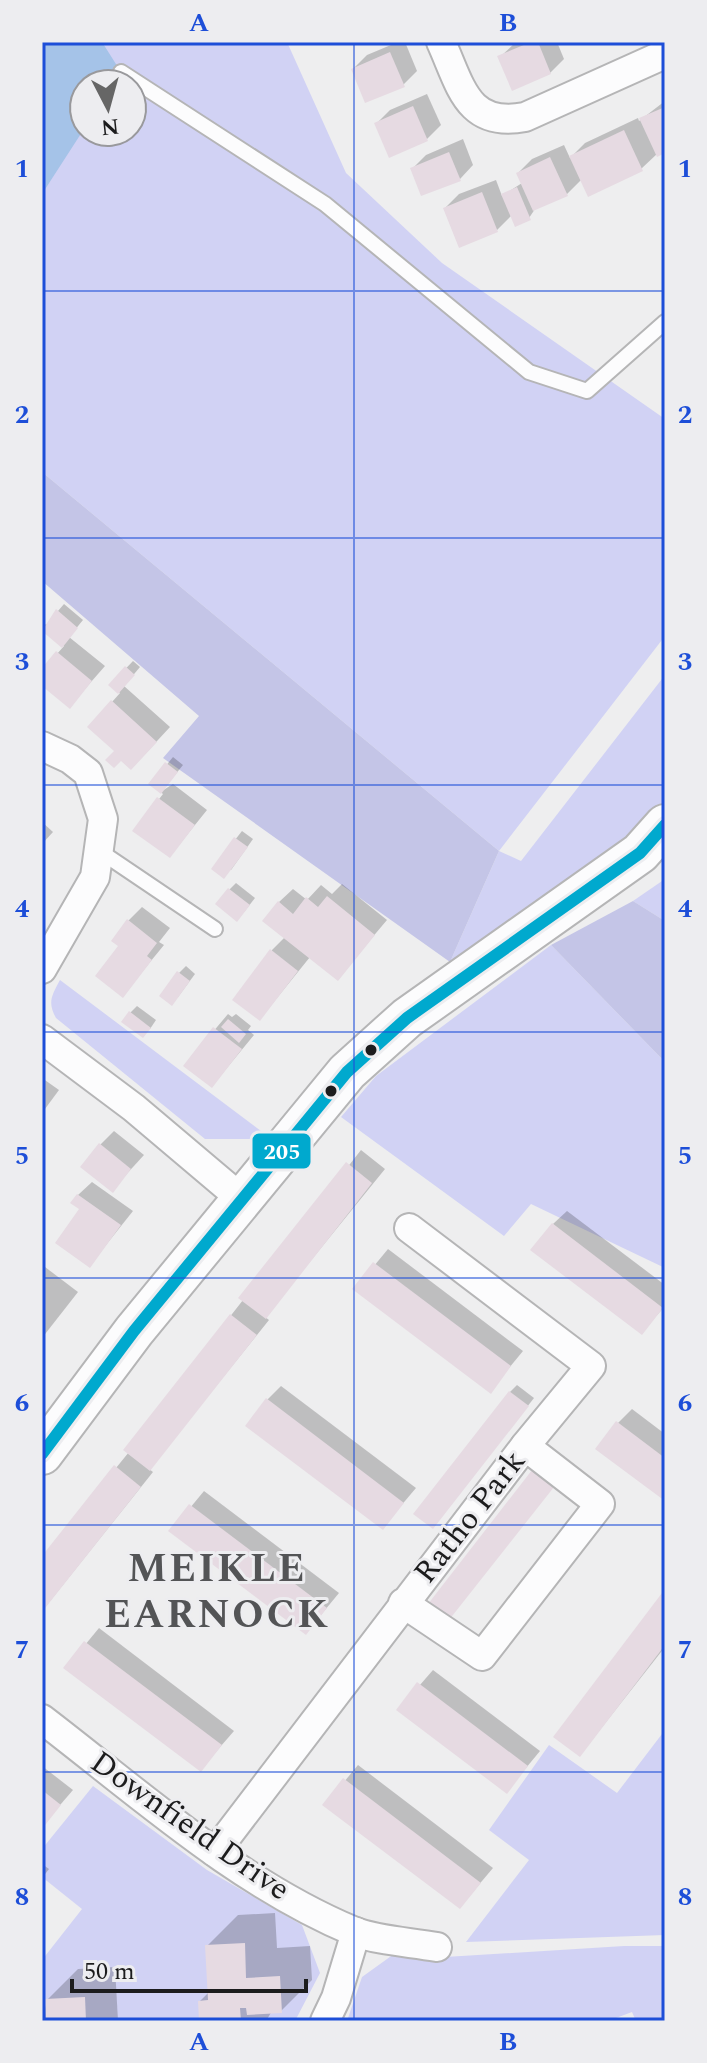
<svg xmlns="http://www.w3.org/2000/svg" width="707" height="2063" viewBox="0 0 707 2063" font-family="Spectral,serif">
<rect width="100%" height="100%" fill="#eeeeef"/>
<g fill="#d1d2f4" fill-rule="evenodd">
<path d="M42,42H287L346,173L442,263L665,419V636L499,851L521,861L665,675V809L456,966L450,962L499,851L42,472ZM84,84H132V132H84Z"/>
<polygon points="665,879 665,921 633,901"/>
<polygon points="551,945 665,1062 665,1268 531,1204 504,1236 341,1117 376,1076"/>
<path d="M60,980L265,1134L257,1139H205L56,1018C47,1002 52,995 60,980Z"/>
<polygon points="665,1730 665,1935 466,1942 529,1860 489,1830 549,1745 617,1793"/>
<polygon points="93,1786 207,1870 302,1925 320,1973 295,2021 42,2021 42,1960 82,1909 42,1877 42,1849"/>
<polygon points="624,1946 665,1946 665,2021 636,2021 632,2012 608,2021 347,2021 362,1977 394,1954 429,1958"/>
</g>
<g fill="#c4c5e7">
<polygon points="42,472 499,851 450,962 163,758 199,716 42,581"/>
<polygon points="633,901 665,921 665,1062 551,945"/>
</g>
<polygon fill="#a5c3e8" points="42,42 102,42 121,72 113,84 84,84 84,129 42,194"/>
<g fill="#0003">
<polygon points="398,42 405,42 417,71 403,85 353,69 367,55"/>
<polygon points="557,42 564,59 550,73 500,57 516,42"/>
<polygon points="427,94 441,125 427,139 377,123 390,110"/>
<polygon points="665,101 665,151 658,153 641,169 582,179 567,194 535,209 529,218 512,215 497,230 445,208 459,194 496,180 502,196 522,183 518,173 532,159 564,145 570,158 585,143 638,118 639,121"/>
<polygon points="463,139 473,165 460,179 412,169 426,155"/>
<polygon points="64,604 83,620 69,637 105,666 70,706 42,684 42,671 64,646 42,628 42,621 46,625"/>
<polygon points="133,661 140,667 124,686 170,727 145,754 112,702 120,693 110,685"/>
<polygon points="173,757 183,765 162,791 173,784 207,810 170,856 135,830 163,794 151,784"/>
<polygon points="42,822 53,832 42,844"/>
<polygon points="242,831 253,839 231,870 213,868"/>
<polygon points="236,883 255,898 244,912 229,890"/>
<polygon points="342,884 387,920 338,978 310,957 260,1019 272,950 285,937 279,902 293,889 307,900 321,885 332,894"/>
<polygon points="142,907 170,928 159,942 164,945 123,995 120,946 128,921"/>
<polygon points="186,966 195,974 178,997 179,973"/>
<polygon points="137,1006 156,1020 150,1029 130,1013"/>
<polygon points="228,1014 232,1017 236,1014 251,1026 248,1030 254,1035 212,1086 185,1065"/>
<polygon points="42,1078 59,1090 42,1113"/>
<polygon points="114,1131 144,1155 112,1190 100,1145"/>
<polygon points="361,1150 385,1169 265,1317 269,1320 149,1469 153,1472 42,1611 42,1559 129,1452 126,1449"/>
<polygon points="92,1182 133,1211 90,1265 78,1195"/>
<polygon points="567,1211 665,1285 665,1306 642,1332 553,1224"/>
<polygon points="388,1249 523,1351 490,1391 355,1289"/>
<polygon points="45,1267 78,1292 42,1338 42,1270"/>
<polygon points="517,1385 534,1398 439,1520 510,1392"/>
<polygon points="281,1386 416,1488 383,1527 267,1400"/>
<polygon points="632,1409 665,1434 665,1499 618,1423"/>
<polygon points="204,1491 339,1593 306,1633 171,1531"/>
<polygon points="665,1593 665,1647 580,1755"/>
<polygon points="99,1628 234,1731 201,1769 66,1668"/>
<polygon points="433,1670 540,1751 507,1791 399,1709"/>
<polygon points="358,1765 493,1868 460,1907 325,1805"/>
<polygon points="42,1766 73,1790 42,1826"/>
<polygon points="42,1864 49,1869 42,1878"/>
<polygon points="275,1913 277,1948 310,1946 312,1980 281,2011 272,2011 266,2021 201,2021 200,2001 209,1992 207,1946 238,1915"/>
<polygon points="115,1967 118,2021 42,2021 47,2000 78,1969"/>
</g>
<g fill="#e6dae2">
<polygon points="531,42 538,42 551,74 512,91 497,56"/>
<polygon points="390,52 405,87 365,103 351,69"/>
<polygon points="413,106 428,141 389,158 374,123"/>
<polygon points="665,107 665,153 657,157 639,118"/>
<polygon points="624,130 643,171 588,197 569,156"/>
<polygon points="449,152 461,181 421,196 410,168"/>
<polygon points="550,157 568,196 533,211 516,173"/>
<polygon points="517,187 531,220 515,227 501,194"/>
<polygon points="482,192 498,232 459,248 443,208"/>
<polygon points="56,609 78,628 62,648 42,631"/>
<polygon points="56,651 92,681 70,709 42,686 42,668"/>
<polygon points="125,666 135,675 118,694 108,685"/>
<polygon points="111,700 157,742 131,770 121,761 114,768 105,760 114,751 87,727"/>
<polygon points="165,762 178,772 161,794 148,784"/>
<polygon points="157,797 195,825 170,858 132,831"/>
<polygon points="234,837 248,847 224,879 211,869"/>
<polygon points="228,888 250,905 237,922 215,904"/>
<polygon points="327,896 375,935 338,981 262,921 278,901 293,914 306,897 318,907"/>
<polygon points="127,919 157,943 147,956 152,960 123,998 95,976 118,946 111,941"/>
<polygon points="270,949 298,971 260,1021 232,1000"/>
<polygon points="177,971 190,981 172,1006 159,996"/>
<polygon points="129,1011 151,1028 143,1038 121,1022"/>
<polygon points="228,1019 246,1034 239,1043 221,1027"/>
<polygon points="213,1027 242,1049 212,1088 183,1066"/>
<polygon points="99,1143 131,1169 113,1193 80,1167"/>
<polygon points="346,1162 372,1183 266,1319 238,1298"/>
<polygon points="77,1194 121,1225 90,1268 55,1243 79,1209 70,1203"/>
<polygon points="552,1223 663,1308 642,1335 530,1250"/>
<polygon points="373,1262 511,1366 491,1394 352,1289"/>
<polygon points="230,1314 257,1335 150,1471 123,1450"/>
<polygon points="509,1391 529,1406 433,1529 413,1514"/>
<polygon points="266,1398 404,1503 383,1530 245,1426"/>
<polygon points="616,1421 665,1458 665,1501 595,1449"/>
<polygon points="114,1465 141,1487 42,1612 42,1556"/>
<polygon points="532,1470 554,1487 449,1620 428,1604"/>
<polygon points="189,1504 327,1608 306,1635 168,1531"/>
<polygon points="665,1589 665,1645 580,1757 553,1737"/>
<polygon points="84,1641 222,1745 201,1772 63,1668"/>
<polygon points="417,1682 528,1766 507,1794 396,1710"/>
<polygon points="343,1778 481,1883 460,1909 322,1805"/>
<polygon points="42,1790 61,1805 42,1829"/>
<polygon points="245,1943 246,1978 280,1976 282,2013 247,2015 246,2008 240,2008 241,2021 199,2021 198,2001 208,2000 205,1945"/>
<polygon points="85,1997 86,2021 46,2021 45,1999"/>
</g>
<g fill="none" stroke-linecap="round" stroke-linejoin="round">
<g stroke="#b5b5b6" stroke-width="18">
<g id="lane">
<polyline points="121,72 325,204 529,372 587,391 665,322"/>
<polyline points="101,852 215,929"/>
</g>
</g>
<g stroke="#b5b5b6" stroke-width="32">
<g id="street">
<path d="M441,42C461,86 467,128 525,117L665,54"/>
<polyline points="42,746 70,759 88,773 103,819 95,877 42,969"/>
<polyline points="42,1039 134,1108 244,1201"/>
<polyline points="403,1603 482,1656 600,1504 525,1446"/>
<path d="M42,1719C140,1794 238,1883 353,1931C378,1941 410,1942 437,1947"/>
<polyline points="215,1852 525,1446 591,1366 409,1228"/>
<polyline points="325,2021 336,1998 356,1932"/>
</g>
</g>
<g stroke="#b5b5b6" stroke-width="44">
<polyline id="secondary" points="42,1454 134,1331 347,1072 407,1018 640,853 665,825"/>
</g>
<use href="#lane" stroke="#fcfcfd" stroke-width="14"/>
<use href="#street" stroke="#fcfcfd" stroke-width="28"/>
<use href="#secondary" stroke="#fcfcfd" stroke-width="40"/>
<g stroke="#ededf0" stroke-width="18">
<polyline id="bus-1" points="42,1454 134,1331 347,1072 407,1018 640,853 665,825"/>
</g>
<use href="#bus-1" stroke="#00a9ce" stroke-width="12"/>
</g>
<path fill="none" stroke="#1d4ed8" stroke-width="2" stroke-opacity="0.55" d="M354,42V2021M42,291H665M42,538H665M42,785H665M42,1032H665M42,1278H665M42,1525H665M42,1772H665"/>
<g fill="#1c1c1d" stroke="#ededf0" stroke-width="3">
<circle cx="371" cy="1050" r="7"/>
<circle cx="331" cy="1091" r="7"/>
</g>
<g text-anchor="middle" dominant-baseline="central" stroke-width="6" stroke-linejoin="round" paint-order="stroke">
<g font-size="32" fill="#1c1c1d" stroke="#ededf0">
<text transform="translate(470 1517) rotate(-52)">Ratho Park</text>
<text transform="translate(190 1826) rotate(35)">Downfield Drive</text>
</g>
<g font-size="40" font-weight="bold" letter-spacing="2" fill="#535456" stroke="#ededf0">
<text x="217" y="1569">MEIKLE<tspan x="217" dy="46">EARNOCK</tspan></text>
</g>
</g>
<rect stroke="#ededf0" stroke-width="3" x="251" y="1132" width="61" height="38" rx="8" fill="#00a9ce"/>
<g font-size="22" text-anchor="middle" font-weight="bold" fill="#fff">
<text x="282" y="1159">205</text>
</g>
<rect width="707" height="2063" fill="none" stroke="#ededf0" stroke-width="88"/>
<g transform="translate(108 108) rotate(174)"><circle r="38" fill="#ededf0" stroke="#99999c" stroke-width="2"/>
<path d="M0-6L14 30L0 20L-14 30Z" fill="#666666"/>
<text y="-12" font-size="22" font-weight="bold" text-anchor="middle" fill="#1c1c1d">N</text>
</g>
<path d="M72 1979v12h234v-12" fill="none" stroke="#1c1c1d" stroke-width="4"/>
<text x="84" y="1979" font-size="24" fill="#1c1c1d" stroke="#ededf0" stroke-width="6" paint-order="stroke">50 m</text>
<rect x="44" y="44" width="619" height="1975" fill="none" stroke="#1d4ed8" stroke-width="3"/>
<g font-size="26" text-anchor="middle" font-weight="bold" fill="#1d4ed8">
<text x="199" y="31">A</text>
<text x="508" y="31">B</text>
<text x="22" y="177">1</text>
<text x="685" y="177">1</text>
<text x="22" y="423">2</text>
<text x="685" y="423">2</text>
<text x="22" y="670">3</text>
<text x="685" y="670">3</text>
<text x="22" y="917">4</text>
<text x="685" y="917">4</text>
<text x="22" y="1164">5</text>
<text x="685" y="1164">5</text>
<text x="22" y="1411">6</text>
<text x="685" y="1411">6</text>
<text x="22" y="1658">7</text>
<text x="685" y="1658">7</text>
<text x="22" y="1905">8</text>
<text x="685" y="1905">8</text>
<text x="199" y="2050">A</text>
<text x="508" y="2050">B</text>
</g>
</svg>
